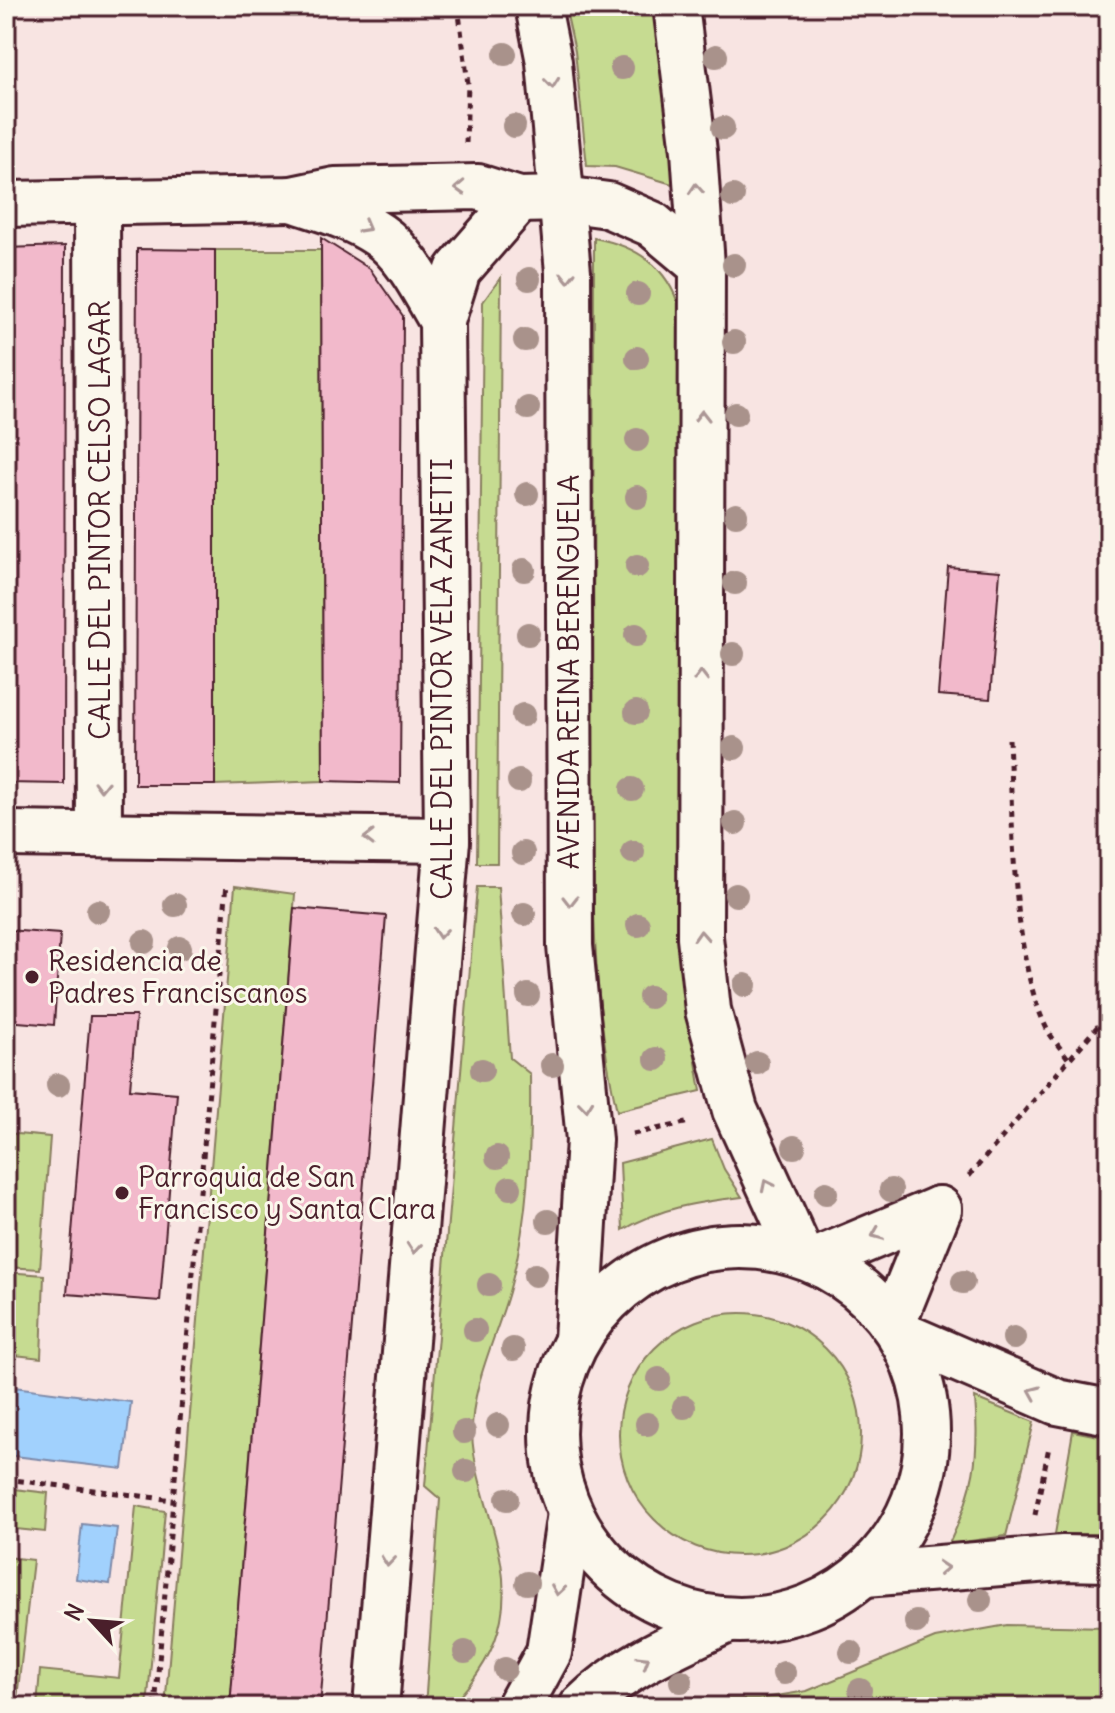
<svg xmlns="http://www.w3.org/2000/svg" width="1115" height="1713" viewBox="0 0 1115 1713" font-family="Delius,sans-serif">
<rect width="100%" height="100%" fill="#f8e4e2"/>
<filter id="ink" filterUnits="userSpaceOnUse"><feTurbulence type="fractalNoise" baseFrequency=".0125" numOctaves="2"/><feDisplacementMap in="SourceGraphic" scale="16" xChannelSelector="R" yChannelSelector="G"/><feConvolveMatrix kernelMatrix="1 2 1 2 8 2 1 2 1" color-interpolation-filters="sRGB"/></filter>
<g filter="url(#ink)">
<g fill="#c6db91" stroke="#887d5e" stroke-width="2">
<polygon points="565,6 654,6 679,186 615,167 587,166 575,51"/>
<path d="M594,238C637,246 667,266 680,309L678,885L687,1009L701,1091L617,1111C588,986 593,852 593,724C594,562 594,400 594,238Z"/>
<polygon points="215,250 321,250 323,781 215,785"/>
<polygon points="501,277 497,863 477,863 483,302"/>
<polygon points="235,886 295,894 233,1669 230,1707 165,1707"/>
<path d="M477,887H498L510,1058L530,1074C531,1148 529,1220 509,1292C496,1338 471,1386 472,1434C475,1497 514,1555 501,1619C495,1653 473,1683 450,1707H425L440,1499L425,1486Z"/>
<polygon points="6,1133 50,1137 40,1269 6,1267"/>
<path d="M712,1139L724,1169L742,1197C698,1202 662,1207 623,1230L620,1163Z"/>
<polygon points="6,1272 44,1275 41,1358 6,1354"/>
<circle cx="740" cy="1434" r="121"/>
<path d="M975,1398L1034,1422L1006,1536L949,1544C974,1491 980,1457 975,1398Z"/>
<polygon points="1073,1431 1109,1438 1109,1534 1055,1534"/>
<polygon points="6,1488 48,1493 45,1532 6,1528"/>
<polygon points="136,1506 165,1511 147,1707 37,1707 40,1670 119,1678"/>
<polygon points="6,1557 33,1560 16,1707 6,1707"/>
<polygon points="1007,1625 1109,1627 1109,1707 663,1707 674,1699 758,1699 807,1691 935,1638"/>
</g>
<g fill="#a1d1fd" stroke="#7e8aa9" stroke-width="2">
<polygon points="6,1386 131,1402 123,1469 6,1455"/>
<polygon points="82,1524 117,1528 110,1584 76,1579"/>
</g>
<g fill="#f2b9cb" stroke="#4a1f2b" stroke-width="2">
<polygon points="321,238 370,269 403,316 400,783 323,781"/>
<polygon points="65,246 64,784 6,783 6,248"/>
<polygon points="137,249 215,250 215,785 135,785"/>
<polygon points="948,567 1000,571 990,699 938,695"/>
<polygon points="294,908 386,916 374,1061 320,1707 230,1707"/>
<polygon points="6,930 60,934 54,1025 6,1021"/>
<polygon points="90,1016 136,1016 130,1089 177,1093 160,1301 67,1294"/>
</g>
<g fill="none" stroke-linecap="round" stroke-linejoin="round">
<g stroke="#4a1f2b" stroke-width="50">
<g id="minor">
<path d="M292,199C322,209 353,217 379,235C407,254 425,293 442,321L447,840L376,1707"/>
<polyline points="6,204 292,199 335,190 478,187 519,200 564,199 608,205 652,224 702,266"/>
<polyline points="97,204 99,835"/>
<polyline points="442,321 458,270 519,200"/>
<polyline points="6,834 447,840"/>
<polyline points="815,1261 939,1209"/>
<polyline points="893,1323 939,1209"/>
<polyline points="519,1707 549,1652 570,1513"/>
<path d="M582,1707C622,1667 675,1645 726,1621"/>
</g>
</g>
<g stroke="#4a1f2b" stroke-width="50">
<g id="major">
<polyline points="538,6 549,62 568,272 570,946 589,1140 577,1340"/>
<polyline points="676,6 694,151 702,266 700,937 708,1010 735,1110 801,1255"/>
<circle cx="740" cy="1433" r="187"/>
<polyline points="900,1334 1057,1402 1109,1412"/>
<polyline points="865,1574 1063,1558 1109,1559"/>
</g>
</g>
<g stroke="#4a1f2b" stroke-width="5" stroke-dasharray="6 6" stroke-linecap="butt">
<polyline points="458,6 468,84 466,143"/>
<path d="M1009,739C1013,820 1011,960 1048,1031C1054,1041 1063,1051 1070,1061"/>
<polyline points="633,1134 690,1122"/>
<polyline points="969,1176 1109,1013"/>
<polyline points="6,1479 172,1500"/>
<polyline points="1035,1515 1049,1447"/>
<polyline points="155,1707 227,883"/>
</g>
<use href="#minor" stroke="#fbf7ec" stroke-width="44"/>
<use href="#major" stroke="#fbf7ec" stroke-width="44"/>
</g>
<g fill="#a9928b">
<circle cx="505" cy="54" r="12"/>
<circle cx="716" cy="56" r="12"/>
<circle cx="622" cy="68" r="12"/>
<circle cx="514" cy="126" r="12"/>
<circle cx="723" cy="128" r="12"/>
<circle cx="733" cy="196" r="12"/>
<circle cx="734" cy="265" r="12"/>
<circle cx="529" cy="279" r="12"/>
<circle cx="638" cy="294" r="12"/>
<circle cx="525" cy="340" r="12"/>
<circle cx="734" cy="342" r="12"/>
<circle cx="637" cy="358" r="12"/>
<circle cx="528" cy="408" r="12"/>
<circle cx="736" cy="414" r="12"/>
<circle cx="637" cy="440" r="12"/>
<circle cx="527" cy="494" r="12"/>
<circle cx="637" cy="497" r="12"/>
<circle cx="736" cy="515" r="12"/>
<circle cx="637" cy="566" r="12"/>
<circle cx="524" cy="570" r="12"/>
<circle cx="735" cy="583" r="12"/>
<circle cx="528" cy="634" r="12"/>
<circle cx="636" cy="635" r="12"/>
<circle cx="733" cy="654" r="12"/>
<circle cx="636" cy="712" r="12"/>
<circle cx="523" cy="715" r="12"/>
<circle cx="734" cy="748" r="12"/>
<circle cx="519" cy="781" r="12"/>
<circle cx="632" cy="789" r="12"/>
<circle cx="735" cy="823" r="12"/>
<circle cx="633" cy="852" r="12"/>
<circle cx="523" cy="853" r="12"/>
<circle cx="736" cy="895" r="12"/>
<circle cx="175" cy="905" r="12"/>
<circle cx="98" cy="911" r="12"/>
<circle cx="524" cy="914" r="12"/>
<circle cx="638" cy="925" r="12"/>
<circle cx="144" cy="942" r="12"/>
<circle cx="180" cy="948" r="12"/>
<circle cx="745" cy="985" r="12"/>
<circle cx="528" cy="995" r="12"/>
<circle cx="650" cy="997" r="12"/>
<circle cx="656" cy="1059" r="12"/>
<circle cx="757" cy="1063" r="12"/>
<circle cx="552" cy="1065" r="12"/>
<circle cx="482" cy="1070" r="12"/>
<circle cx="58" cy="1085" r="12"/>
<circle cx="794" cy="1147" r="12"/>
<circle cx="497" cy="1157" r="12"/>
<circle cx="510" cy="1188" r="12"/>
<circle cx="891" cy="1190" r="12"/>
<circle cx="826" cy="1193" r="12"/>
<circle cx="548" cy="1221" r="12"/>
<circle cx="535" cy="1275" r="12"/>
<circle cx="963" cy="1282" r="12"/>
<circle cx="489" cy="1285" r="12"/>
<circle cx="475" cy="1330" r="12"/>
<circle cx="1014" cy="1338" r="12"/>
<circle cx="513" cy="1349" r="12"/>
<circle cx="659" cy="1379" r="12"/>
<circle cx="684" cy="1407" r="12"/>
<circle cx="647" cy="1424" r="12"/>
<circle cx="498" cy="1425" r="12"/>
<circle cx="464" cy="1432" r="12"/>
<circle cx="466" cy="1471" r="12"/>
<circle cx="507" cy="1499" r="12"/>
<circle cx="527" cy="1583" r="12"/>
<circle cx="980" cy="1600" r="12"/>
<circle cx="916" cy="1622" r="12"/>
<circle cx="465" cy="1652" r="12"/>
<circle cx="851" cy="1652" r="12"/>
<circle cx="505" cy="1669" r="12"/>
<circle cx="784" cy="1673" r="12"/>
<circle cx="681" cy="1681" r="12"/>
<circle cx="860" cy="1690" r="12"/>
</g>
<defs><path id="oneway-chevron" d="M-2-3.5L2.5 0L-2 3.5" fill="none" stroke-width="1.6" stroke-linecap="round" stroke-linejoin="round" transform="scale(2)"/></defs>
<g stroke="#ab9695">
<use href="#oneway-chevron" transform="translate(552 83) rotate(84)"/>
<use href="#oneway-chevron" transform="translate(460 188) rotate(178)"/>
<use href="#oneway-chevron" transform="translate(696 189) rotate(-94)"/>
<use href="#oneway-chevron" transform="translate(365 227) rotate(29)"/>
<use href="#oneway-chevron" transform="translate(568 277) rotate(89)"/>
<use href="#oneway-chevron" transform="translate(702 416) rotate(-90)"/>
<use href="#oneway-chevron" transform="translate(701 676) rotate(-90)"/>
<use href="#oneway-chevron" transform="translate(101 786) rotate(91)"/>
<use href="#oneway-chevron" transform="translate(369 838) rotate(-180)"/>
<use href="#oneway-chevron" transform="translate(570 901) rotate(90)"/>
<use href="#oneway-chevron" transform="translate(440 933) rotate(95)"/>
<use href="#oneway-chevron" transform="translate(701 936) rotate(-93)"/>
<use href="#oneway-chevron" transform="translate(586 1106) rotate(84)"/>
<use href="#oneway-chevron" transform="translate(767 1185) rotate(-116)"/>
<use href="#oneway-chevron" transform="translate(877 1234) rotate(158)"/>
<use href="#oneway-chevron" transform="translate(414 1248) rotate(95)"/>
<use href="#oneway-chevron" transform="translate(1034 1392) rotate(-157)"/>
<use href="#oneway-chevron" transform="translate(388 1561) rotate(96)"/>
<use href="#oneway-chevron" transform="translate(943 1568) rotate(-4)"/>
<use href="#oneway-chevron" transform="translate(558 1590) rotate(99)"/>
<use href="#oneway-chevron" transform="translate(644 1661) rotate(-32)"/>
</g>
</g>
<g fill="#4a1f2b" stroke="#fbf7ec" stroke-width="3">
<circle cx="32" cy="977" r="8"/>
<circle cx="122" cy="1193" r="8"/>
</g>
<g text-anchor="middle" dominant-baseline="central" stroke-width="6" stroke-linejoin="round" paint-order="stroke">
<g font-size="28" fill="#4a1f2b" stroke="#fbf7ec">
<text transform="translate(100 520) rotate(-90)">CALLE DEL PINTOR CELSO LAGAR</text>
<text transform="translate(569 672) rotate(-90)">AVENIDA REINA BERENGUELA</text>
<text transform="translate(442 679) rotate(-90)">CALLE DEL PINTOR VELA ZANETTI</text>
</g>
<g font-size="28" fill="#4a1f2b" stroke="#fbf7ec" text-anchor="start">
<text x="48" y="961">Residencia de<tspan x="48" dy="32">Padres Franciscanos</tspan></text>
<text x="138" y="1177">Parroquia de San<tspan x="138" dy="32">Francisco y Santa Clara</tspan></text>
</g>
</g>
<rect width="1115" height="1713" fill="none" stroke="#fbf7ec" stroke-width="32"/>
<rect x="16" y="16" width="1083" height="1681" fill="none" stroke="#4a1f2b" stroke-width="3" filter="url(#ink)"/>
<g transform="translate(92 1621) rotate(296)" stroke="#fbf7ec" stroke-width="6" paint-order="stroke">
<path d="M0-6L14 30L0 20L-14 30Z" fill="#4a1f2b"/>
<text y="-12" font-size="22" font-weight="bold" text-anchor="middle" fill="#4a1f2b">N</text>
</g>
</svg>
